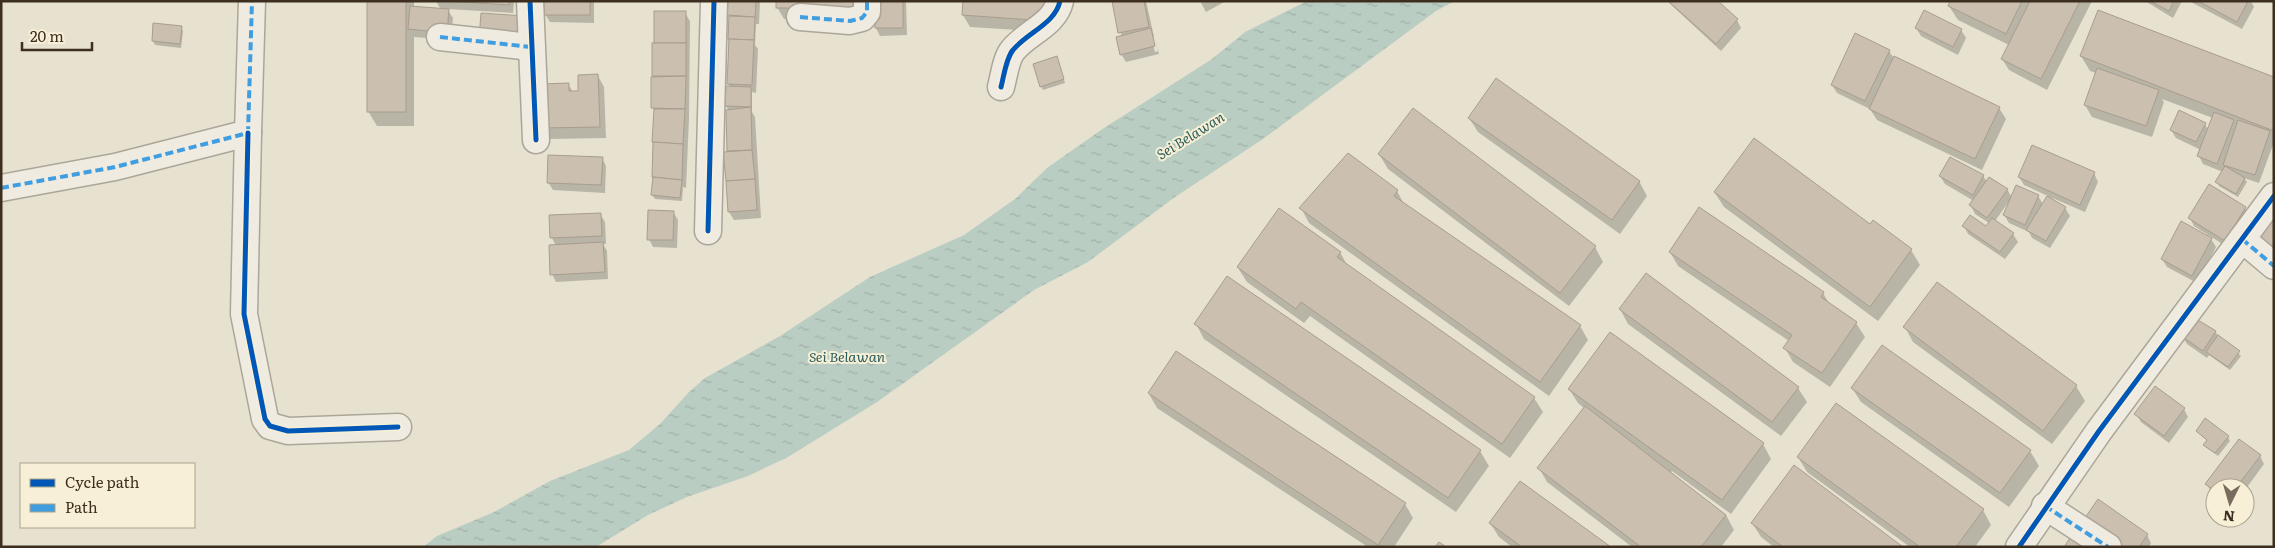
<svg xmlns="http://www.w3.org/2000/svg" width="2275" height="548" viewBox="0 0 2275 548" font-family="Literata,serif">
<defs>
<pattern id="water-ripples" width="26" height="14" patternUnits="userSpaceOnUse" patternTransform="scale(1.25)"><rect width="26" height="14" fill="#bacdc3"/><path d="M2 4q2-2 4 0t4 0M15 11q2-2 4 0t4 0" fill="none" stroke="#a1b0a7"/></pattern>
</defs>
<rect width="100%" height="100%" fill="#e7e1d0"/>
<polygon fill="url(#water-ripples)" points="1307,1 1455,1 1436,11 1263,139 1175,197 1088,262 1034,290 877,402 788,457 748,476 687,497 648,515 596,547 423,547 437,536 494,512 550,481 629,450 661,423 689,392 705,378 780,336 870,277 964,235 1015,199 1047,168 1104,128 1212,59 1245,32"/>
<g fill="#0003">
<polygon points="368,1 414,1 414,7 441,10 436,1 514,1 513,13 447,9 453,18 451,40 414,37 414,126 377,126 368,111"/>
<polygon points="546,1 594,1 594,23 550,22 545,14"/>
<polygon points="729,1 760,1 759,24 756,24 755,45 758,49 756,93 752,92 752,112 755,117 761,218 734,220 729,212 724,153 730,153 729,111 726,106 730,87 728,83"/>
<polygon points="777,1 859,1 859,19 784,19 777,7"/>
<polygon points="875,1 906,1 907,35 880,36 876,28"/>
<polygon points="964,1 1054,1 1052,32 970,27 963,15"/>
<polygon points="1113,1 1146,1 1154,37 1151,37 1155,52 1158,51 1155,38 1159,54 1126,62 1121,54 1122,37"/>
<polygon points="1200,1 1226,1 1206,12"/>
<polygon points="1667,1 1716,1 1737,20 1741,28 1721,51"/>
<polygon points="1951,1 2092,1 2047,90 2009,70 2002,59 2009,45 1958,20 1949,6"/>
<polygon points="2145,1 2182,1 2173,18"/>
<polygon points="2189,1 2251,1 2254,7 2242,29"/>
<polygon points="685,13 690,21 689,118 686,188 683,187 682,201 655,199 652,195 655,112 652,107 653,76"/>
<polygon points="154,25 181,27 183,31 181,48 155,45 153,41"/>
<polygon points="1916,28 1961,30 1966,38 1958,55 1921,36"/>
<polygon points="1889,51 1893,57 1999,108 2006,119 1982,170 1877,120 1870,109 1837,93 1832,85"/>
<polygon points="2081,56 2274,78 2274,142 2259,183 2244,178 2247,182 2238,197 2219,186 2217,182 2223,172 2203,164 2199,156 2201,150 2176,138 2171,130 2205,124 2208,130 2213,118 2162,99 2164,102 2152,137 2092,117 2085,105 2096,73 2090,71"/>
<polygon points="1059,62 1065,83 1043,90 1041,86"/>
<polygon points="598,76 604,87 606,138 549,139 543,128 568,84 573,92 579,92"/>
<polygon points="1469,118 1639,181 1647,196 1620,234 1478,132"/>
<polygon points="1379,154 1595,247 1603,262 1569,306 1388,169"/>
<polygon points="602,158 606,166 605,193 553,190 548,182"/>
<polygon points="2094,173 2098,182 2085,212 2050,197 2065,208 2070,216 2050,248 2032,238 2029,232 2009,223 2004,215 2010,200 1995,221 2013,234 2018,242 2005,259 1968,234 1964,226 1986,227 1989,223 1975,214 1971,206 1974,201 1945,184 1940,176 1983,176 1987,182 2007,189 2012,198 2038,196 2043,204 2048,196 2024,185 2019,177"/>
<polygon points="1397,191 1404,204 1580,326 1588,340 1549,396 1309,223 1301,208"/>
<polygon points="1715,193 1870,225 1873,222 1911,250 1920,265 1878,321 1724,207"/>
<polygon points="2245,208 2250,216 2229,248 2194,226 2190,218"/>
<polygon points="673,212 678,220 677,248 653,247 649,239"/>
<polygon points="600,214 605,222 606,244 603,244 607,251 608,279 556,282 552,274 556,246 552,238"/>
<polygon points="2211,239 2216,247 2197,283 2167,267 2162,259"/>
<polygon points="1340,252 1347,265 1534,398 1543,412 1510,458 1310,316 1304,323 1247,282 1238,268"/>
<polygon points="1670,252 1823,293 1830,305 1856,323 1865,337 1830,387 1793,362 1785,348 1789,341 1678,266"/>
<polygon points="1938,283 2076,386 2085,401 2052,444 1913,342 1905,327"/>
<polygon points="1620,309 1798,388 1807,402 1781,436 1628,324"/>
<polygon points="1196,324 1480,451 1489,466 1456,512 1204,339"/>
<polygon points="2215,332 2241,356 2230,370 2209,355 2207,358 2187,344 2182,336"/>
<polygon points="1852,388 2030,451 2039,466 2009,507 1861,402"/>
<polygon points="1569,389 1763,444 1771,459 1731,514 1672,471 1670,473 1726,515 1734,530 1721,547 1632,547 1547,482 1539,468 1585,409 1578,403"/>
<polygon points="1149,394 1405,504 1413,518 1394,547 1368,547 1157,408"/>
<polygon points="2184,409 2188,417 2169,443 2141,422 2136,414"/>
<polygon points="2197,431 2228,437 2230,441 2218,456 2207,448 2205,445 2208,441"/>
<polygon points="2260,456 2264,464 2245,490 2245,488 2215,488 2215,494 2211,492 2207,484"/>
<polygon points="1798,457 1983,510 1991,525 1975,547 1910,547 1807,472"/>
<polygon points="1490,523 1608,547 1512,547 1499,537"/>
<polygon points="1752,523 1901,547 1774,547 1761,537"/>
<polygon points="2147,535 2151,543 2149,547 2107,547"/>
</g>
<g fill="#cbbfb0" stroke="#a89d8e">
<rect x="367" y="1" width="39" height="111"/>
<polygon points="448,1 509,1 509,5"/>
<rect x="544" y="1" width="46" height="14"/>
<polygon points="728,1 756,1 755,17 727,15"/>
<rect x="776" y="1" width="77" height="7"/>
<polygon points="874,1 903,1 903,28 875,28"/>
<polygon points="963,1 1047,1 1046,21 962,15"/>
<polygon points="1112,1 1144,1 1149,27 1118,33"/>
<polygon points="1668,1 1718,1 1738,19 1716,44"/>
<polygon points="1950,1 2022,1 2006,34 1948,6"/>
<polygon points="2030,1 2080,1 2041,79 2001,59"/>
<polygon points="2150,1 2174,1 2169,11"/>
<polygon points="2198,1 2248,1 2237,22"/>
<polygon points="410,6 449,9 447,33 408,29"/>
<polygon points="1924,10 1962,29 1953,47 1915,28"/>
<polygon points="2098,10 2274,77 2274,131 2080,56"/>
<rect x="654" y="11" width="32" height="32"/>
<polygon points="481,13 524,16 521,42 479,39"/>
<polygon points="729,16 755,17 754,40 728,39"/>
<polygon points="153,23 182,26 180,44 152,41"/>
<polygon points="1151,28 1155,46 1120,55 1116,37"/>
<polygon points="1855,33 1890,50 1865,101 1831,85"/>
<polygon points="729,39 754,40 752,85 727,84"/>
<rect x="652" y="43" width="34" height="33"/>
<polygon points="1057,56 1064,79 1040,87 1033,64"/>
<polygon points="1894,56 2000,107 1975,159 1869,109"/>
<polygon points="2097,68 2159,90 2146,126 2084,105"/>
<polygon points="598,74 600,127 541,128 540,84 569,83 569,91 578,91 578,75"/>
<polygon points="686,76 685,109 651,108 651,77"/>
<polygon points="1496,78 1640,181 1612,220 1468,118"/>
<polygon points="726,86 751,87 751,107 725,106"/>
<polygon points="751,107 752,150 727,151 726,110"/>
<polygon points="1413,108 1596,246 1560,293 1378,154"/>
<polygon points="654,109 685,109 683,144 652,142"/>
<polygon points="2179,110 2206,123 2196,142 2170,130"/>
<polygon points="2214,112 2234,120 2217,164 2197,156"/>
<polygon points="2238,120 2270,131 2255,175 2223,165"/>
<polygon points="1754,138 1870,224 1873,220 1912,249 1870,307 1714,192"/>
<polygon points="653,142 683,144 682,180 652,177"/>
<polygon points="2032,145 2095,172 2080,205 2018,177"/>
<polygon points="752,150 755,179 726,181 723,152"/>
<polygon points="1348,153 1398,190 1394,196 1581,325 1540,382 1299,208"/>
<polygon points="548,155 603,157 601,185 547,183"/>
<polygon points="1950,157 1984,175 1973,195 1939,176"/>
<polygon points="2225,166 2245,178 2236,194 2215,182"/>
<polygon points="653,177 682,180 680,198 651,195"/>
<polygon points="1989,177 2008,189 1987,218 1969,205"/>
<polygon points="755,179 757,210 728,212 726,181"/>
<polygon points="2209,184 2246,207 2225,241 2188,218"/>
<polygon points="2016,185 2039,195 2025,225 2003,215"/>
<polygon points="2047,196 2066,207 2046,241 2026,230"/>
<polygon points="1699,207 1824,292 1821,297 1857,322 1822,373 1783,348 1792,335 1669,252"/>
<polygon points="1279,208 1341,252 1337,257 1535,397 1502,444 1301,302 1296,309 1237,267"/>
<polygon points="2274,209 2274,254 2252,240"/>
<polygon points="648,210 674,211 673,240 647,240"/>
<polygon points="601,213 602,236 550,238 549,215"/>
<polygon points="1970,215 1986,226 1992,218 2014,233 2000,252 1962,226"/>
<polygon points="2181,221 2212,238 2192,276 2161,259"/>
<polygon points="603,242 605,272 550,275 549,245"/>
<polygon points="1646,273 1799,387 1772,422 1619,309"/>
<polygon points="1227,276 1481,450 1448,498 1194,324"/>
<polygon points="1937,282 2077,385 2043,431 1903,327"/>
<polygon points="2193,317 2216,331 2203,351 2181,336"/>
<polygon points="1610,332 1764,443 1722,500 1568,389"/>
<polygon points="2218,335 2240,351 2228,367 2206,352"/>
<polygon points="1882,345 2031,450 2000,493 1851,388"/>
<polygon points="1176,351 1406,503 1378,545 1148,393"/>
<polygon points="2155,386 2185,408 2164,436 2134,414"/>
<polygon points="1836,403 1984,509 1956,547 1920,547 1797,457"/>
<polygon points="1585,406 1726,515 1701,547 1641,547 1537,468"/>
<polygon points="2205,418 2229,436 2215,453 2203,445 2207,440 2196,431"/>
<polygon points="2239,439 2261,455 2236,488 2215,488 2215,491 2205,484"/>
<polygon points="1794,465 1903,547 1783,547 1751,523"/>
<polygon points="1520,481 1611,547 1522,547 1489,523"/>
<polygon points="2098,499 2148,534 2139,547 2112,547 2080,525"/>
<polygon points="2074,532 2098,547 2064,547"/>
<polygon points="1439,542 1446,547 1435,547"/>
</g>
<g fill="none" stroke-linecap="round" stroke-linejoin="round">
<g stroke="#aca698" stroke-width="29">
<g id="minor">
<polyline points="530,1 536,140"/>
<polyline points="800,17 850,21 862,18 867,12 867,1"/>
<polyline points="440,37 531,47"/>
<path d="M1001,87C1004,76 1006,58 1013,50C1028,32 1055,24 1060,1"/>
<polyline points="248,133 244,314 265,419 270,426 288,431 398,427"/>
<polyline points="1,188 115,167 248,133 252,1"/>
<polyline points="708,231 714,1"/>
<polyline points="2242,239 2274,266"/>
<polyline points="2045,506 2108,547"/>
<polyline points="2019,547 2099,431 2274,196"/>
</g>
</g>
<use href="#minor" stroke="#efebe1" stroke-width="26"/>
<g stroke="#3f9de0" stroke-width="4" stroke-dasharray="8 4" stroke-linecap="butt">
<polyline points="800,17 850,21 862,18 867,12 867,1"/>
<polyline points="440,37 531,47"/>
<polyline points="1,188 115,167 248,133 252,1"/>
<polyline points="2242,239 2274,266"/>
<polyline points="2045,506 2108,547"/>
</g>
<g stroke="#f7f0d6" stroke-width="8">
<g id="cycleway">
<polyline points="530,1 536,140"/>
<path d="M1001,87C1004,76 1006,58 1013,50C1028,32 1055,24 1060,1"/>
<polyline points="248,133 244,314 265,419 270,426 288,431 398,427"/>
<polyline points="708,231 714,1"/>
<polyline points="2019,547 2099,431 2274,196"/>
</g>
</g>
<use href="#cycleway" stroke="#0057b8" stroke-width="5"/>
</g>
<g text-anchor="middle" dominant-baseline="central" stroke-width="4" stroke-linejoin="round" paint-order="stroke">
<g font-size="14" font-style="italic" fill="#2d5d5d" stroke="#f7f0d6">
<text transform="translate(1190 135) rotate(-32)">Sei Belawan</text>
<text x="847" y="356">Sei Belawan</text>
</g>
</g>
<rect width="2275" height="548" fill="none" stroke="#3c2f1f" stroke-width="5"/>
<rect x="20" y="463" width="175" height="65" fill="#f7f0d6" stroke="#aca38d"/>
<rect x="30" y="479" width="25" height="8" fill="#0057b8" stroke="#aca38d"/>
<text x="65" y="488" font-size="15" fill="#3c2f1f">Cycle path</text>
<rect x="30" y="504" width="25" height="8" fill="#3f9de0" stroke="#aca38d"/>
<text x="65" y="513" font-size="15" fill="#3c2f1f">Path</text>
<g transform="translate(2230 503) rotate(185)"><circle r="24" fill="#f7f0d6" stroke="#aca38d"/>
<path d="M0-4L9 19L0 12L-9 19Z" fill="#786d5d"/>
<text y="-8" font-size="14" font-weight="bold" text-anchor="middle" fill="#3c2f1f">N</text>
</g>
<path d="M22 42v8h70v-8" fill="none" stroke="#3c2f1f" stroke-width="2.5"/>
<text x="30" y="42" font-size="15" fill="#3c2f1f" stroke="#f7f0d6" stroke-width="4" paint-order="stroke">20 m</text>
</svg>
